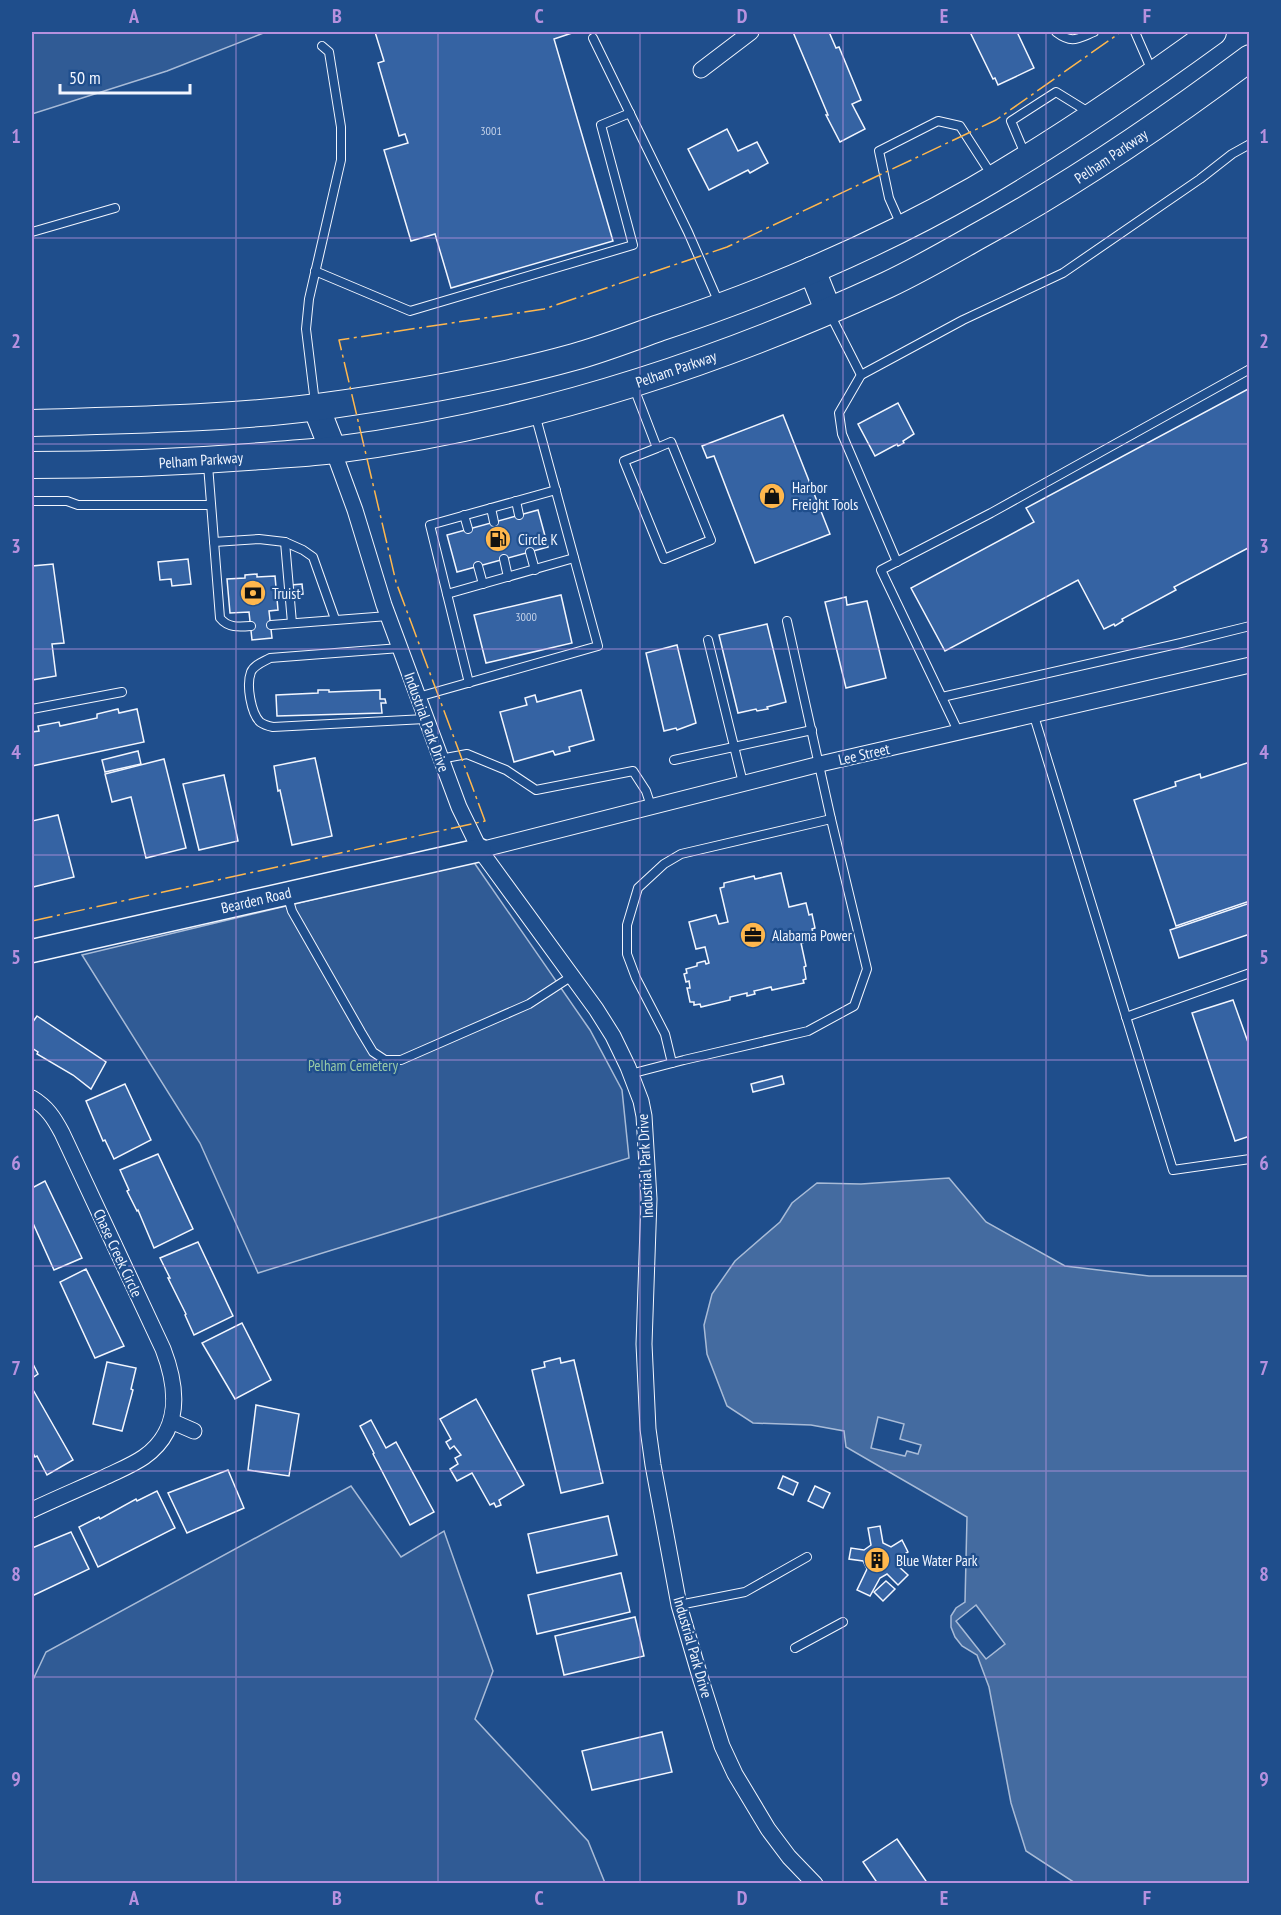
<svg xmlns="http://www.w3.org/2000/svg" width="1281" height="1915" viewBox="0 0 1281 1915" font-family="'PT Sans Narrow',sans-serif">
<rect width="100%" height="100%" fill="#1f4e8c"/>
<g fill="#305b95" stroke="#a8bbd7" stroke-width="1.5">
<polygon points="32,32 266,32 167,71 32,114"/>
<polygon points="473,861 590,1030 622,1090 629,1158 258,1273 200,1143 82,955"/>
<polygon points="351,1486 401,1557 444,1531 493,1671 475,1719 588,1841 605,1883 32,1883 32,1682 46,1652"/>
</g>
<polygon fill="#446ba0" stroke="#a8bbd7" stroke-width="1.5" points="949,1178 986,1222 1065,1266 1149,1276 1249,1276 1249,1883 1075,1883 1026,1851 1011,1803 989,1687 977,1655 962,1646 955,1637 951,1627 951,1616 956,1608 965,1602 967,1517 846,1447 844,1431 811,1425 753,1423 727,1406 707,1354 704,1325 712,1294 735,1261 780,1222 792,1203 817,1183 861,1184"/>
<g fill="#1f4e8c" stroke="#a8bbd7" stroke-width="1.5">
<polygon points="878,1417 904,1424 900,1439 921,1445 918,1454 907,1451 905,1456 871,1448"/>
<polygon points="976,1605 1005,1644 986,1659 956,1621"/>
</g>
<g fill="#3563a3" stroke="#f2f6ff" stroke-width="1.5">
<polygon points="375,32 575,32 554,39 613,241 451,288 435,234 411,241 384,150 408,143 405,134 399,136 378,63 384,61"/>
<polygon points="793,32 829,32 836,48 839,47 861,100 852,104 865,129 840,142 826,115 828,115"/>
<polygon points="970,32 1017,32 1034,68 998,85 995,78 993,79"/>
<polygon points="727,129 738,151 757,142 768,163 750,173 748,170 709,190 688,149"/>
<polygon points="1250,388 1250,547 1174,587 1176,590 1122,619 1123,621 1115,626 1114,624 1104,629 1078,580 945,651 911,588 1034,522 1026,508"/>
<polygon points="898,403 914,434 903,441 904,443 898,446 897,444 875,456 858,424"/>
<polygon points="783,415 830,534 755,563 714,456 707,458 702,446"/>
<polygon points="538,510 548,547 457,572 447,535"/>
<polygon points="188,559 191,584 172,586 171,579 160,580 158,562"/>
<polygon points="53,564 64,643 52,644 56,676 32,680 32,566"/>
<polygon points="257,574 257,577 275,576 278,610 269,611 272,638 252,640 249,612 230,613 227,579 245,578 245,575"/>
<polygon points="302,584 303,594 292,595 291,585"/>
<polygon points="561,595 572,643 486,663 474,615"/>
<polygon points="846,597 847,605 867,601 886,678 846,688 825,602"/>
<polygon points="767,624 786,702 767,707 768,709 757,711 756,709 738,713 719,635"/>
<polygon points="677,645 696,723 677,730 676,728 664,731 646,653"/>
<polygon points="318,690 329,690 329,692 380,690 380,699 385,699 386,703 381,703 382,713 277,716 276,695 318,693"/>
<polygon points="581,690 594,740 569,747 570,751 555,755 553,751 514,762 500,712 527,705 525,698 535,695 537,702"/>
<polygon points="118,709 119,713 137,709 144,742 32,766 32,732 39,731 38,726 59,722 60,726 97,718 97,714"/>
<polygon points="138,751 141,764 105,772 102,760"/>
<polygon points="315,758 332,836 292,845 280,790 278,791 274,766"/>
<polygon points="164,759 186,848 146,858 131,797 112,802 105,774"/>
<polygon points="1250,762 1250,901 1176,926 1134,800 1176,786 1175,782 1200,774 1201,778"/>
<polygon points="224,775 238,841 199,850 183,784"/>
<polygon points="58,815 74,877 33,887 32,881 32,821"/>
<polygon points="781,873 789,907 806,903 809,915 812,914 815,928 812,929 815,940 801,943 806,966 804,967 806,979 803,980 804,983 772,990 771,987 754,991 755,994 747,996 747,993 730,997 730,1000 701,1007 700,1004 694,1005 694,1002 690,1002 687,988 690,988 689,981 686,982 684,974 687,973 686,969 697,966 697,963 705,961 706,964 709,963 705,947 696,949 689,922 716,915 719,924 728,922 720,888 724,887 724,883 754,876 755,879"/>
<polygon points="1250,903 1250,934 1179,958 1170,930"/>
<polygon points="1233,1000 1250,1048 1250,1136 1235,1141 1192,1013"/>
<polygon points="37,1016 106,1062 91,1089 73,1075 37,1054 38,1052 32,1048 32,1023"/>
<polygon points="782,1076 784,1084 753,1092 751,1084"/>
<polygon points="125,1084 151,1140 114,1159 105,1140 103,1141 86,1101"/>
<polygon points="158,1154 193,1229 154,1248 138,1210 137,1211 127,1191 129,1190 120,1170"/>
<polygon points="45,1181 82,1258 54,1270 32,1221 32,1188"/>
<polygon points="198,1242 233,1316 194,1335 185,1315 186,1314 168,1278 170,1278 160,1258"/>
<polygon points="86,1269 124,1346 95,1358 60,1282"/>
<polygon points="242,1323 271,1380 235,1399 202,1343"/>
<polygon points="560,1358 561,1363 574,1360 603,1483 561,1493 532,1370 545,1367 544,1362"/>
<polygon points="32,1362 38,1374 32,1378"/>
<polygon points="107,1362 136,1368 131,1389 133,1390 122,1431 93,1424"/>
<polygon points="32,1388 73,1460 47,1475 37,1456 35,1457 32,1451"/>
<polygon points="476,1399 524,1485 499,1500 501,1505 496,1507 494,1503 490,1505 472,1473 457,1481 450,1469 458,1464 455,1458 461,1455 454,1446 450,1449 446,1442 451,1439 440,1419"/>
<polygon points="256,1405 299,1414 289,1476 248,1470"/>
<polygon points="371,1420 386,1448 396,1442 434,1512 410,1525 373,1454 374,1453 360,1426"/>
<polygon points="228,1470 244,1508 187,1533 168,1493"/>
<polygon points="783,1476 798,1483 793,1495 778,1488"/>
<polygon points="815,1486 830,1493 823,1508 808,1501"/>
<polygon points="157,1491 175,1528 98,1567 79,1527 99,1517 100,1519 136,1499 137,1501"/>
<polygon points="608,1516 617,1555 537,1573 528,1534"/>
<polygon points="880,1526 883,1543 891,1547 902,1540 908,1552 898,1558 897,1565 908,1575 898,1585 887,1574 880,1578 870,1596 857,1590 867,1569 863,1561 849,1559 851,1548 864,1550 871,1545 868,1528"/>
<polygon points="71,1532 89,1569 32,1596 32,1548"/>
<polygon points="621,1573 630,1612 537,1634 528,1595"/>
<polygon points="886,1581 895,1589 883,1601 874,1592"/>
<polygon points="635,1617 644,1656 564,1675 555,1636"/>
<polygon points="662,1732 672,1772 592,1790 582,1751"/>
<polygon points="897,1839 926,1881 922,1884 878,1884 863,1862"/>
</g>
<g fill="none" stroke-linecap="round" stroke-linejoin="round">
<g stroke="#f2f6ff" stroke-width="10">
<g id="lane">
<path d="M1056,32C1072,44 1077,39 1094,32"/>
<polyline points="1135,32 1152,71"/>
<polyline points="593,38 688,232 719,303"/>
<polyline points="1025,154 1011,121 1056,92 1090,113"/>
<polyline points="901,225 889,198 879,151 938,121 960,126 991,174"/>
<polyline points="32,232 115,208"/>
<polyline points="315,271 410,311 633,245 601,125 630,113"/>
<polyline points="831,316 861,375 963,320 1063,273 1200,179 1232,154 1250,144"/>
<polyline points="861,375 839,413 842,434 897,562"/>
<polyline points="634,388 657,448 624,461 664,559 711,540 671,442 657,448"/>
<polyline points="315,403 306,329 309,299 341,160 341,127 329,52 322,46"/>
<path d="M208,465L220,618C228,628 239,627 251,626"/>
<polyline points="32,501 67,501 78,505 211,505"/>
<polyline points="516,501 519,515"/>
<polyline points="491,508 494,522"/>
<polyline points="464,515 468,529"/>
<polyline points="214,542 259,539 285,542 303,550 313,557 335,619"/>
<polyline points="285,542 292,623"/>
<polyline points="530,552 535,570"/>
<polyline points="504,559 508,577"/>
<polyline points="478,566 483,584"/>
<polyline points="447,594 574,558"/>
<polyline points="271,625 388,616"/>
<polyline points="708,640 743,783"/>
<path d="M400,648L270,658C263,662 254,665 251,672C246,685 251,713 260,722C264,725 268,726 273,727L425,719"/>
<polyline points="469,683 430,525 556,490"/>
<polyline points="418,697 598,646 535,414"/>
<polyline points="942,697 1181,643 1250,626"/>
<polyline points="32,709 122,692"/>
<polyline points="1034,716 1173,1170 1250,1159"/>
<polyline points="959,733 881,570 991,513 1250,369"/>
<polyline points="440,759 467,754 506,770 536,790 633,771 646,791 651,806"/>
<polyline points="674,760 812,730"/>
<polyline points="287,894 292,911 361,1032 373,1052 385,1060 401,1060 529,1004 572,976"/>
<polyline points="1126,1017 1250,973"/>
<polyline points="672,1063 665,1034 636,978 627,954 627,925 638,888 664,864 681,854 831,819"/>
<polyline points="630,1074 684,1060 808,1031 854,1006 867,969 831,819 787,621"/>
<polyline points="679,1605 745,1592 807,1557"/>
<polyline points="795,1648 843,1622"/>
</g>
</g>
<g stroke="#f2f6ff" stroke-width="17">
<g id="street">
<polyline points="701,70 751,32"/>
<polyline points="333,450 355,510 384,605 459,807 480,850 596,1009 613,1036 628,1067 641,1101 644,1116 649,1199 644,1344 648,1429 653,1465 679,1605 701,1680 722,1746 735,1774 768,1829 789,1857 815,1884"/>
<polyline points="480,850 820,764 1250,665"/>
<path d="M32,1098C47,1107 54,1118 62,1133L163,1349C178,1388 182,1430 144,1457C131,1466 117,1471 103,1478C79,1489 55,1499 32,1510"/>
<polyline points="171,1421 194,1431"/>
</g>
</g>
<g stroke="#f2f6ff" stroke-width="25">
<polyline id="secondary" points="32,951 480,850"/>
</g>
<g stroke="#f2f6ff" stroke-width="28">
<g id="primary">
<polyline points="812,270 828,310"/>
<polyline points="316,407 333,450"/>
<path d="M32,423C127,420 223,419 318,407C404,395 491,380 574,357C603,349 631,338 659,328C768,292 874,247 974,190C1057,142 1136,88 1213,32"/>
<path d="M32,465C108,465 185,462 262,456C286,454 310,453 334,450C526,425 712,366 887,285C919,270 950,252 980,235C1075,183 1163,123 1250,58"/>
</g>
</g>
<use href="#lane" stroke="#1f4e8c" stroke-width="8"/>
<use href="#street" stroke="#1f4e8c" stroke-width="15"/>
<use href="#secondary" stroke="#1f4e8c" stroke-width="22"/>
<use href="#primary" stroke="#1f4e8c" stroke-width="26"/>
<polyline stroke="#ffb74d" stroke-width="1.5" stroke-dasharray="21 4.5 3 4.5" stroke-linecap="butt" points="32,921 485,821 396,582 339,340 544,309 727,247 996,120 1121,32"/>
</g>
<path fill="none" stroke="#b691df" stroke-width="1.5" stroke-opacity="0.55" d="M236,32V1884M438,32V1884M640,32V1884M843,32V1884M1046,32V1884M32,238H1250M32,444H1250M32,649H1250M32,855H1250M32,1060H1250M32,1266H1250M32,1471H1250M32,1677H1250"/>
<defs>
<g id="shop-disc" transform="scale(1.35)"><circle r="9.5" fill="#ffb74d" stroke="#1f4e8c"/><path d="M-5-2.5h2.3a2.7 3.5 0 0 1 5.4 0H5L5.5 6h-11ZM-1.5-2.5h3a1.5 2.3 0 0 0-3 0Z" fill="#111"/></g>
<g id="fuel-disc" transform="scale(1.35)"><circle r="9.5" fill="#ffb74d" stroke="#1f4e8c"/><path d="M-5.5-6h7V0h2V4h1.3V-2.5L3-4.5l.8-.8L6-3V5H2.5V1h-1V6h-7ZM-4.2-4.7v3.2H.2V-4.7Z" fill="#111"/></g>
<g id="bank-disc" transform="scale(1.35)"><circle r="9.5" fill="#ffb74d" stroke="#1f4e8c"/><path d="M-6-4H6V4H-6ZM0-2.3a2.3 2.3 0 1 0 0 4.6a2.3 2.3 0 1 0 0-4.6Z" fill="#111"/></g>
<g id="office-disc" transform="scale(1.35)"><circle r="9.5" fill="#ffb74d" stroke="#1f4e8c"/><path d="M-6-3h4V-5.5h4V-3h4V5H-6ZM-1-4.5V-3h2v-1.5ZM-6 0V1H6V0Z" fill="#111"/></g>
<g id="building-disc" transform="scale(1.35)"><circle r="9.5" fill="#ffb74d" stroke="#1f4e8c"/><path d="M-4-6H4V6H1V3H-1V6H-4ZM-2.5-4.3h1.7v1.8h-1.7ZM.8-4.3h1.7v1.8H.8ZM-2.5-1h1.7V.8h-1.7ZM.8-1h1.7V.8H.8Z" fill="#111"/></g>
</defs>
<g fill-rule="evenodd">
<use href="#shop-disc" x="772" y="496"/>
<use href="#fuel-disc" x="498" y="539"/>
<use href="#bank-disc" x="253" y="593"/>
<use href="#office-disc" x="753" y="935"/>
<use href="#building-disc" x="877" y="1560"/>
</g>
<g text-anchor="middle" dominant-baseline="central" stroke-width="4.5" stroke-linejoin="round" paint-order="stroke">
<g font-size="12" fill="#c3d1e8">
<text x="491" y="130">3001</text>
<text x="526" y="616">3000</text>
</g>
<g font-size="15" fill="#f2f6ff" stroke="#1f4e8c">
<text transform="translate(1111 156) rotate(-34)">Pelham Parkway</text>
<text transform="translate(676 369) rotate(-19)">Pelham Parkway</text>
<text transform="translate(201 460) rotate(-4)">Pelham Parkway</text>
<text transform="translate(427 722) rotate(70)">Industrial Park Drive</text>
<text transform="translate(864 754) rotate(-13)">Lee Street</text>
<text transform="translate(256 900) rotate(-13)">Bearden Road</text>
<text transform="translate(645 1166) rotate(-93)">Industrial Park Drive</text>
<text transform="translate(118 1253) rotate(65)">Chase Creek Circle</text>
<text transform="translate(693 1647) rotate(74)">Industrial Park Drive</text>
</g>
<g font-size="15" fill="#f2f6ff" stroke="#1f4e8c" text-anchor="start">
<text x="792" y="487">Harbor<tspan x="792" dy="17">Freight Tools</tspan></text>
<text x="518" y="539">Circle K</text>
<text x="272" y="593">Truist</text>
<text x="772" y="935">Alabama Power</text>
<text x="896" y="1560">Blue Water Park</text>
</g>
<g font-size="15" fill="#97c8a6" stroke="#1f4e8c">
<text x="353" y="1065">Pelham Cemetery</text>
</g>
</g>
<rect width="1281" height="1915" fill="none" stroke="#1f4e8c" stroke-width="66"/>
<path d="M60 84v9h130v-9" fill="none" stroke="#f2f6ff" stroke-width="3"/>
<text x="69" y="84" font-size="18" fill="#f2f6ff" stroke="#1f4e8c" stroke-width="4.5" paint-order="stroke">50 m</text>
<rect x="33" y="33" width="1215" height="1849" fill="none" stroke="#b691df" stroke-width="2"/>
<g font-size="20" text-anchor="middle" font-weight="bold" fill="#b691df">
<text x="134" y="23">A</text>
<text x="337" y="23">B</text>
<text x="539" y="23">C</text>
<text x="742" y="23">D</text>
<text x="944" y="23">E</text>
<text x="1147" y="23">F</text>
<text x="16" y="143">1</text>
<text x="1264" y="143">1</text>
<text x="16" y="348">2</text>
<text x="1264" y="348">2</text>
<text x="16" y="553">3</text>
<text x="1264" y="553">3</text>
<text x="16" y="759">4</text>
<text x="1264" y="759">4</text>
<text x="16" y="964">5</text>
<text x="1264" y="964">5</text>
<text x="16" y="1170">6</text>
<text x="1264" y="1170">6</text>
<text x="16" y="1375">7</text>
<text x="1264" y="1375">7</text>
<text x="16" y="1581">8</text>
<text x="1264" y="1581">8</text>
<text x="16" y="1786">9</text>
<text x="1264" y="1786">9</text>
<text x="134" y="1905">A</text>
<text x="337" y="1905">B</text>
<text x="539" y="1905">C</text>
<text x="742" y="1905">D</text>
<text x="944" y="1905">E</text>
<text x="1147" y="1905">F</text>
</g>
</svg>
